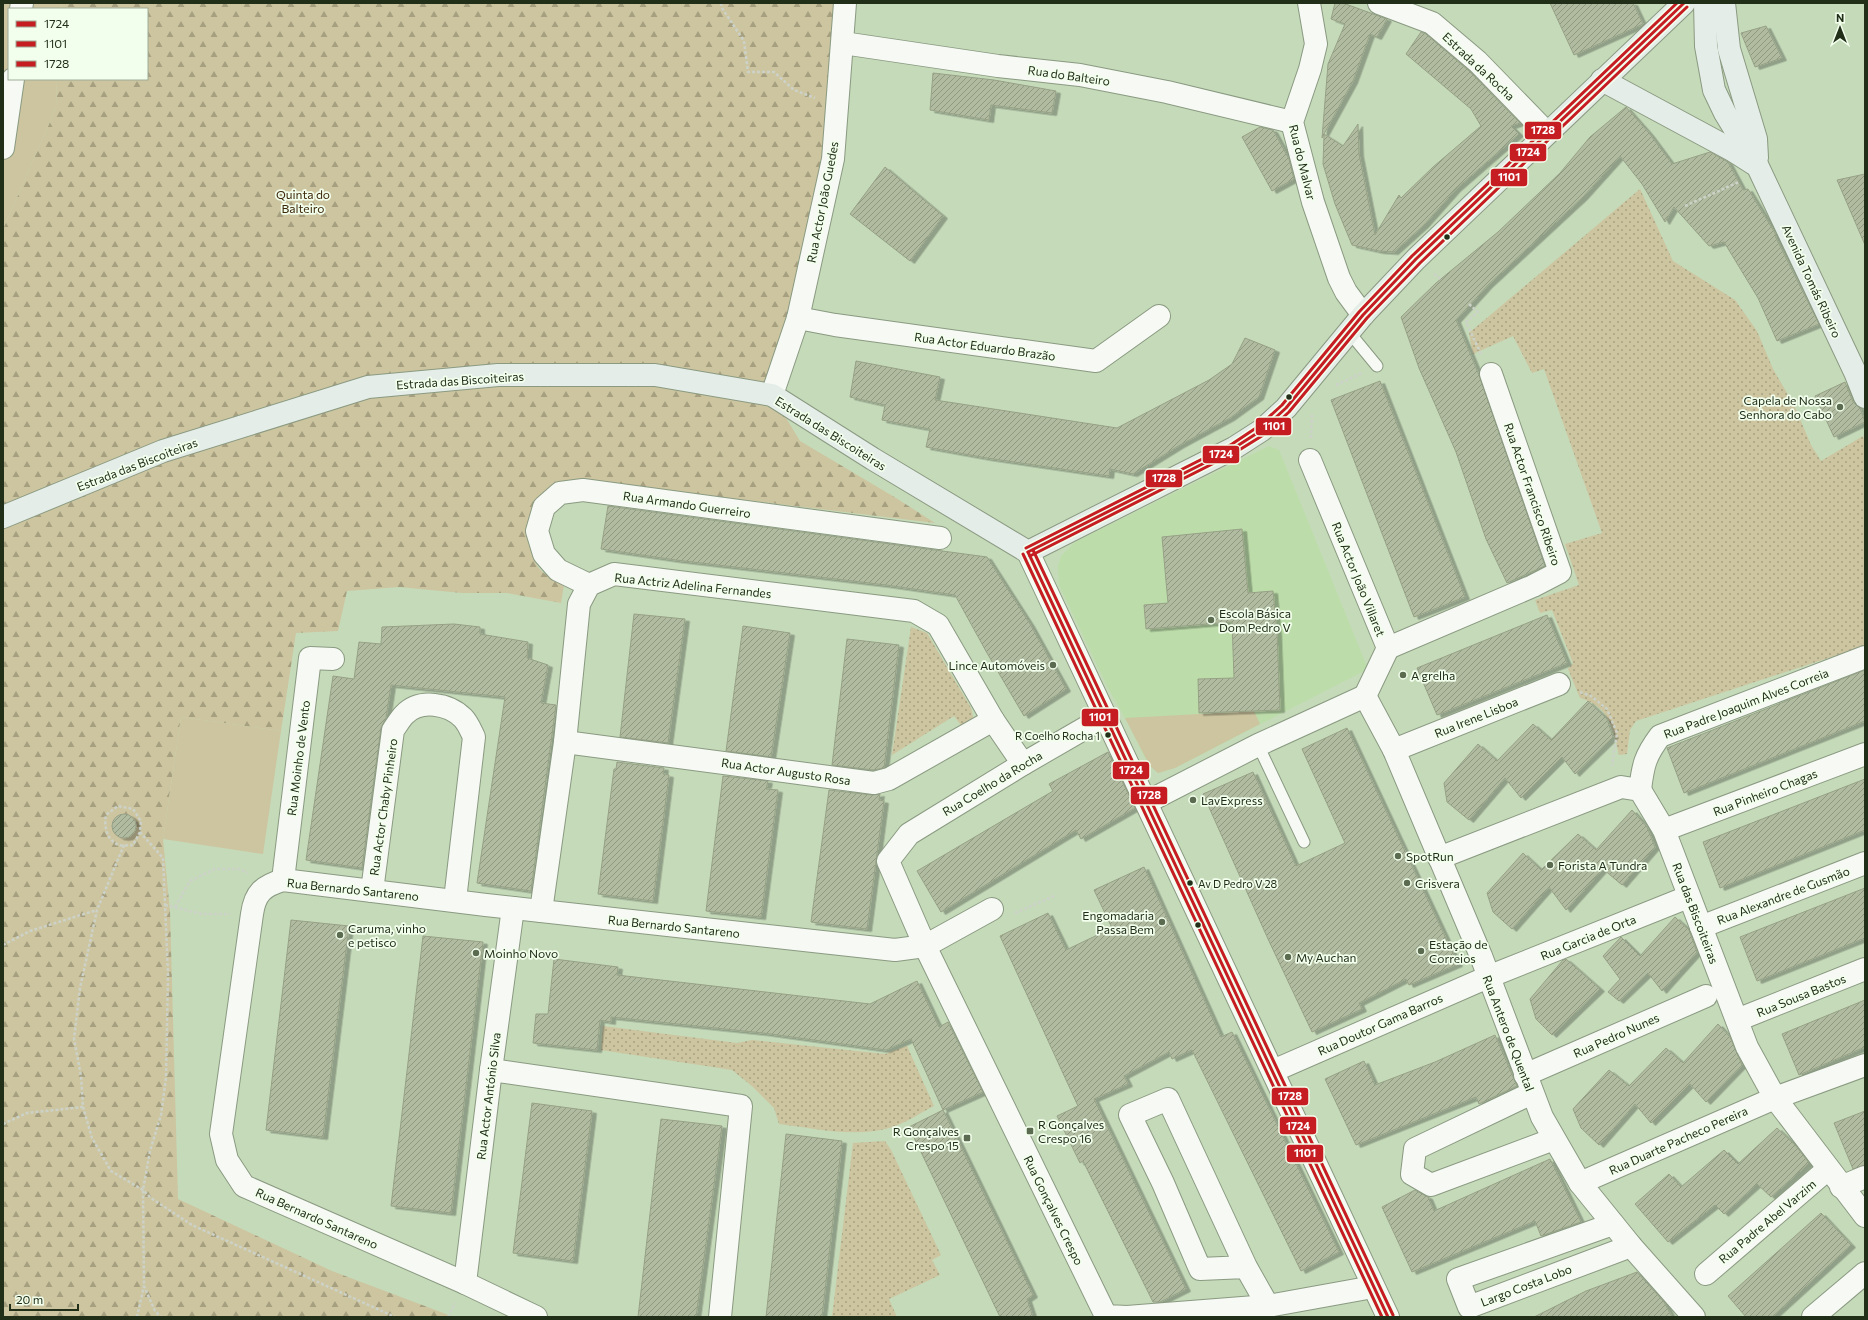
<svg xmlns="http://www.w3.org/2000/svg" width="1868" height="1320" viewBox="0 0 1868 1320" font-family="Commissioner,sans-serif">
<defs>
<pattern id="grass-dots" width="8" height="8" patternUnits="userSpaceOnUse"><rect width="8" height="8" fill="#cdc5a0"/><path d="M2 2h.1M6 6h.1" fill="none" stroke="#a6a081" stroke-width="1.8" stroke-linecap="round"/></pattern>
<pattern id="forest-firs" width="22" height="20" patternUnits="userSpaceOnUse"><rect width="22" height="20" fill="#cdc5a0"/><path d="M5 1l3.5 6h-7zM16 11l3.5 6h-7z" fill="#a6a081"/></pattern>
<pattern id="building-hatch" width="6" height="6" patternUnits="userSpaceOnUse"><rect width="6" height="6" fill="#b0bb9f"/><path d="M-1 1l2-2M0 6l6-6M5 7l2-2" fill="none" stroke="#8f9881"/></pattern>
<filter id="shadow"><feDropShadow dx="4.5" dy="2.5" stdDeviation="0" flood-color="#0004"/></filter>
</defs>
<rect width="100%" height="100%" fill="#c5dab9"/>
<polygon fill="#bcddaa" points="1269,446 1279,450 1368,669 1175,768 1158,773 1150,766 1144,756 1128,724 1107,686 1059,585 1058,566 1061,556 1075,542"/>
<g fill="url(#grass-dots)">
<path d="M1640,189L1673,261L1735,300L1757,331L1773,369L1794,405L1811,445L1821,461L1863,436L1865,441V646L1636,721L1630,730L1627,754L1619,755C1613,728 1610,707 1580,698L1568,669L1573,663L1552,610L1540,613L1535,600L1579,585L1565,544L1602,533L1544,369L1532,373L1513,336L1473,354L1469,333Z"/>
<polygon points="911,627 927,633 971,708 973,717 969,724 963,728 954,716 892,755"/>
<path d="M603,1026L737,1043L752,1040L885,1054L907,1046L934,1106C920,1113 904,1124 889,1128C854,1138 814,1128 779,1124L774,1108L753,1087L732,1070L601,1050Z"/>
<polygon points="885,1141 891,1150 941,1255 932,1260 940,1275 889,1299 897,1317 832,1317 853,1143"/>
</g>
<path fill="url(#forest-firs)" d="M62,3H845L838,107L772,395L800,441L896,498L935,523L638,487L563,485L528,534C533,565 536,571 564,585L561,603L507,593H462L399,587L347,591L338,631L296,633L281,731L181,717L163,839L170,911L178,1199L332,1271L454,1317H3V229L56,108L57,79H147V9H61Z"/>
<g fill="#cdc5a0">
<polygon points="3,3 62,3 61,9 9,9 9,79 57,79 56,108 3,229"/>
<polygon points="1254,711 1260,724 1175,768 1158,773 1150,766 1125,718"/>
<polygon points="181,717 281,731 263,854 163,839"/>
</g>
<g fill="url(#building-hatch)" stroke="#97a186" filter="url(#shadow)">
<polygon points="1335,3 1343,3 1387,19 1377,37 1370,34 1353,81 1324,134 1343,146 1358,124 1359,154 1375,235 1399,195 1401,198 1433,167 1481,126 1471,109 1406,54 1421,32 1426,34 1469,71 1520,123 1511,126 1519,134 1456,189 1424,225 1394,252 1379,251 1352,245 1335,204 1323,164 1324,135 1322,138 1328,64 1345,24 1331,19"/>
<polygon points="1550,3 1633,3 1643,24 1574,55"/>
<polygon points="1766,26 1782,58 1755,67 1741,33"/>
<polygon points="933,73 994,80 1056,91 1052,113 991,105 989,120 930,110"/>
<polygon points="1626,107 1649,133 1672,164 1710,152 1728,162 1743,190 1748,189 1775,233 1776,238 1819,324 1777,341 1758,298 1724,242 1709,246 1674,207 1665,222 1642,184 1620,156 1583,197 1488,285 1456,320 1479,375 1545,566 1507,583 1486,539 1456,452 1419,368 1401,317 1436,283 1498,232 1560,173 1590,137"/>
<polygon points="1260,127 1273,130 1289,159 1294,179 1272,191 1242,137"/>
<polygon points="885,167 943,216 910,261 850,214"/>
<polygon points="1865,174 1865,245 1837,180"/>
<polygon points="1245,338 1275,350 1259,397 1230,418 1180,445 1133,474 1110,469 1109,476 987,458 926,447 930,429 882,420 885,405 850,397 856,361 940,377 935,400 1117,428 1209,380 1232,364"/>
<polygon points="1380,381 1465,597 1414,617 1331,400"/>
<polygon points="1845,382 1853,402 1860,408 1865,422 1834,437 1815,396"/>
<polygon points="608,506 987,557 1030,624 1066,689 1024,716 987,653 955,595 886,585 676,560 601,549"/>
<polygon points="1242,529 1248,593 1273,591 1277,632 1280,710 1199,713 1198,679 1234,678 1232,622 1146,629 1144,605 1168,603 1162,537"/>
<polygon points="634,614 685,619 668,743 620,737"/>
<polygon points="1547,615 1567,663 1437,715 1417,668"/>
<polygon points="454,624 480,627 480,634 528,642 527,658 548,665 541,703 556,705 531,891 477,883 505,697 391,685 386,718 381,728 362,868 306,860 333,676 354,679 359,642 381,644 382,627"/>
<polygon points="743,626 790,633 771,757 726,751"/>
<polygon points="847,639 899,645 884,768 873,770 832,765"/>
<polygon points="1865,670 1865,721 1684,793 1667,748"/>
<polygon points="1588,701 1607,719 1613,737 1575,774 1562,757 1521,798 1505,778 1469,820 1447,802 1444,783 1478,744 1497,761 1533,724 1551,740"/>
<polygon points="1347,728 1458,964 1409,985 1406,979 1359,1003 1362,1009 1312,1032 1268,939 1203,794 1253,772 1296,866 1345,843 1302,749"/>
<polygon points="1108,752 1135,808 1081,839 1076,830 941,912 917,871 1053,791 1049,784"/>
<polygon points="617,762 664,768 663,774 669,775 653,901 598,894 614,769 616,769"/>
<polygon points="723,776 768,781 766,789 778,790 761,917 706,911"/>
<polygon points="1865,779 1865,830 1720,888 1703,842"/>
<polygon points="829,790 872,795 880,794 879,800 884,801 867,929 811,922"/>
<polygon points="1632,810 1647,827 1655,847 1622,885 1603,869 1566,910 1549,887 1512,929 1493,912 1487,893 1523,853 1541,870 1578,834 1596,850"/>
<circle cx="124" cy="826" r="12"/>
<polygon points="1144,867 1221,1037 1232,1032 1339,1252 1301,1271 1192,1050 1172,1059 1169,1052 1124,1076 1128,1084 1094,1099 1186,1289 1160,1302 1153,1302 1083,1161 1080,1163 1057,1116 1078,1106 1000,936 1048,913 1066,950 1112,928 1094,890"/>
<polygon points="1865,888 1865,938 1757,981 1740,937"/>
<polygon points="1675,917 1689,930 1697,952 1662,991 1648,973 1619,1001 1608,992 1620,979 1603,956 1621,937 1640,956"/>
<polygon points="291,920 349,926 323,1137 266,1130"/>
<polygon points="423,936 483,942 451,1213 391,1206"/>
<polygon points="554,959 618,967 617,975 870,1004 917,981 939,1027 948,1022 983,1092 943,1110 911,1039 886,1050 763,1033 611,1017 611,1022 600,1020 597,1050 533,1043 536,1014 548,1014"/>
<polygon points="1566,959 1600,989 1552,1035 1536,1019 1530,999 1563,960"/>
<polygon points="1865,1000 1865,1047 1799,1075 1782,1034"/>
<polygon points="1718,1024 1730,1037 1742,1065 1706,1102 1690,1084 1651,1123 1635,1104 1599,1145 1581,1128 1573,1109 1609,1070 1629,1086 1666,1048 1683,1063"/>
<polygon points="1495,1035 1517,1086 1479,1104 1476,1097 1356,1145 1325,1079 1364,1061 1375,1085 1435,1062"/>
<polygon points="532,1103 592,1111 573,1261 513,1253"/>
<polygon points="943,1110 1033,1295 1027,1299 1033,1317 1000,1317 909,1127"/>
<polygon points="1865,1111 1865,1165 1853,1169 1834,1123"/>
<polygon points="661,1119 722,1126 696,1317 638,1317"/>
<polygon points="1777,1128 1796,1146 1809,1163 1771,1197 1757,1184 1724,1214 1715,1205 1668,1242 1635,1204 1669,1174 1681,1187 1724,1150 1738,1164"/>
<polygon points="786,1134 842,1141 822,1317 766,1317"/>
<polygon points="1550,1159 1581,1222 1541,1236 1535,1221 1412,1272 1382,1207 1415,1190 1428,1197 1434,1211"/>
<polygon points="1821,1213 1851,1245 1772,1317 1746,1317 1728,1296"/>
<polygon points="1637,1272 1664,1302 1672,1317 1534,1317 1586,1291"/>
</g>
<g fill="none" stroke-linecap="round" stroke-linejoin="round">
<g stroke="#8a9a81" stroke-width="13">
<g id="lane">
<polyline points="1349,332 1377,366"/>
<polyline points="1258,745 1304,842"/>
</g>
</g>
<g stroke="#8a9a81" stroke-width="24">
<g id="street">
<polyline points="1309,3 1316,44 1310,69 1292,122 1313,202 1339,278 1346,292 1363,315"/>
<polyline points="1379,3 1432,23 1478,62 1547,133"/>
<polyline points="21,9 22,3"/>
<polyline points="843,43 998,66 1080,75 1167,92 1292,122"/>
<polyline points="3,148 13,79"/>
<polyline points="798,318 835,325 1096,361 1159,316"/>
<polyline points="772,395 798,318 833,159 845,3"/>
<polyline points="1310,460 1388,648 1365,696"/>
<polyline points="1028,552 1388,1317"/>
<polyline points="589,585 558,570 544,554 537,531 544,507 560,493 583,490 940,538"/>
<polyline points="1388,648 1533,586 1560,572 1491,374"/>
<polyline points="1365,696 1394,750 1481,956 1542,1117 1580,1183 1631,1246 1694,1317"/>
<polyline points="1106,716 1023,764 909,834 888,861 925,946 1106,1316 1127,1317 1268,1306 1373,1287"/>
<polyline points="565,742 874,783 889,779 993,720"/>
<polyline points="1394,750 1559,684"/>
<path d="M1640,790C1643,765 1645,756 1660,736L1865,657"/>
<polyline points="1147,802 1258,745 1365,696"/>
<polyline points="1664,830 1865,754"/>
<polyline points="1439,858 1621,787 1640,790 1664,830 1747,1047 1775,1098 1865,1216"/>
<polyline points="283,880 310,658 333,659"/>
<path d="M372,891L393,730C397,725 400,719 404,715C420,698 449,704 463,718C468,723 471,731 474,737L455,900"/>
<polyline points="541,911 565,742 579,604 589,585 614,574 914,611 938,625 993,720 1023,764"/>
<polyline points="1701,927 1865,863"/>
<polyline points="1737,1020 1865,969"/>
<polyline points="491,1070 741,1106 720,1317"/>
<polyline points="1273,1071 1488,977 1688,897"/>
<polyline points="1525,1075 1706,996"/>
<polyline points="1532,1093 1415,1149 1412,1174 1431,1185 1554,1139"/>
<polyline points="1580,1183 1775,1098 1865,1065"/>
<polyline points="1841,1187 1865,1177"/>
<polyline points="1613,1224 1458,1279 1469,1307 1631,1246"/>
<polyline points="1246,1267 1200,1269 1163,1183 1130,1115 1168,1099 1246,1267 1268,1306"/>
<polyline points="1706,1274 1828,1169"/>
<polyline points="465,1283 491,1070 513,908"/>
<path d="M536,1317L465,1283L244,1186L227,1160L221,1134L252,914C255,893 263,886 283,880L486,905L895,950L925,946L992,909"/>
<polyline points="1813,1317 1865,1273"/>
</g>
</g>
<g stroke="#8a9a81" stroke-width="24">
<g id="secondary">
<polyline points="1705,3 1706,46 1714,90 1725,113 1758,167 1855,372 1865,397"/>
<polyline points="1724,3 1729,49 1756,139 1757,158"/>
<polyline points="1602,80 1732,150 1754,164"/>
<polyline points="3,517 163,451 368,387 498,375 655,375 772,395 873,459 1028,552 1234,448 1262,430 1286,408 1363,315 1416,259 1684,3"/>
</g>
</g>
<g stroke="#ccd2c8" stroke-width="2.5" stroke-dasharray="3 2" stroke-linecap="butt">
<polyline points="721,3 722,8 744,41 748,72 774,72 794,90 815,98"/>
<polyline points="1685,206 1739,182"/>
<polyline points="1434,274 1441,279"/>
<polyline points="1469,304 1478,312 1466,322 1481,354"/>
<polyline points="1336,385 1362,373"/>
<polyline points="1311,438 1312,413"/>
<polyline points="1580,692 1591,696 1607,709 1617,733 1612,766"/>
<path d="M140,832L133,845C129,845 123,846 119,845C106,840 104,826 106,815L118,806L133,809L141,821L140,832L163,858L165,905L168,974L166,1078L161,1115L150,1151L143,1190L144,1286L155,1311L161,1317"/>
<polyline points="124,845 97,910 80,988 74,1039 81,1076 83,1107 92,1138 111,1171 143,1190 151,1198 192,1225 395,1317"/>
<polyline points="165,905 202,914 230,914"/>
<polyline points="175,907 190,881 215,869 239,869 248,873"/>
<polyline points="1015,913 1054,896"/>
<polyline points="3,945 30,931 97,910"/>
<polyline points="3,1124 27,1113 83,1107"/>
<polyline points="137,1317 144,1286"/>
<polyline points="448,1317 455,1303"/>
</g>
<use href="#lane" stroke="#f6f9f4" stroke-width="11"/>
<use href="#street" stroke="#f6f9f4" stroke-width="22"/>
<use href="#secondary" stroke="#e5ede8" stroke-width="22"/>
<g stroke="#f3ffed" stroke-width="6">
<g id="bus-1">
<polyline points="1028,552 1234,448 1262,430 1286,408 1363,315 1416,259 1684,3"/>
<polyline points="1028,552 1388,1317"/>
</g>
</g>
<g stroke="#f3ffed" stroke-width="6">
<g id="bus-2">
<polyline points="1023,554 1382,1317"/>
<polyline points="1030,556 1236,452 1265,434 1289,412 1367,318 1420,263 1687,7"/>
</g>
</g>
<g stroke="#f3ffed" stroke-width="6">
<g id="bus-3">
<polyline points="1026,548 1232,444 1259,426 1282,405 1359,312 1412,256 1677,3"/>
<polyline points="1033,550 1393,1315"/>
</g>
</g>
<use href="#bus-1" stroke="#c61d23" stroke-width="3"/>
<use href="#bus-2" stroke="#c61d23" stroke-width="3"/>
<use href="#bus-3" stroke="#c61d23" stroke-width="3"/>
</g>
<g fill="#212f18" stroke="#f3ffed" stroke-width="1.5">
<circle cx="1447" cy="237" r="3.5"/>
<circle cx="1289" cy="397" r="3.5"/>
<circle cx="1108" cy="735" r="3.5"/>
<circle cx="1190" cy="883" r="3.5"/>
<circle cx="1198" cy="925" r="3.5"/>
</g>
<g fill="#5a6b50" stroke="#f3ffed" stroke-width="1.5">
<circle cx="1840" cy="407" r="4"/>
<circle cx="1211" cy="620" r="4"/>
<circle cx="1053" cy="665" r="4"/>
<circle cx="1403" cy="675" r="4"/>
<circle cx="1193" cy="800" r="4"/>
<circle cx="1398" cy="856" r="4"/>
<circle cx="1550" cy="865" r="4"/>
<circle cx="1407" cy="883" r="4"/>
<circle cx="1162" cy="922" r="4"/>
<circle cx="340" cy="935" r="4"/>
<circle cx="1421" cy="951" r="4"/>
<circle cx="476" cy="953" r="4"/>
<circle cx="1288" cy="957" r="4"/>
<rect x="1026" y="1127" width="8" height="8" rx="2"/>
<rect x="963" y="1134" width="8" height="8" rx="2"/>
</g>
<g text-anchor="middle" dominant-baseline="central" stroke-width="3.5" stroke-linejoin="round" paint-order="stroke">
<g font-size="11" fill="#212f18" stroke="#f3ffed" text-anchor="end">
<text x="1100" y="735">R Coelho Rocha 1</text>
<text x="1198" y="883" text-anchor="start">Av D Pedro V 28</text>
</g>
<g font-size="12" fill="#212f18" stroke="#f3ffed">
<text transform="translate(1479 66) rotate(43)">Estrada da Rocha</text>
<text transform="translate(1069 75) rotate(8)">Rua do Balteiro</text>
<text transform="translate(1303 162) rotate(76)">Rua do Malvar</text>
<text transform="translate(822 202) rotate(-79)">Rua Actor João Guedes</text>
<text transform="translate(1812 281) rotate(65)">Avenida Tomás Ribeiro</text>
<text transform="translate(985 346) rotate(8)">Rua Actor Eduardo Brazão</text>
<text transform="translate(460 380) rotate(-4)">Estrada das Biscoiteiras</text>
<text transform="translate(831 433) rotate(32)">Estrada das Biscoiteiras</text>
<text transform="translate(137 464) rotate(-21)">Estrada das Biscoiteiras</text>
<text transform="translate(1533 494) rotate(71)">Rua Actor Francisco Ribeiro</text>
<text transform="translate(687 504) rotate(8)">Rua Armando Guerreiro</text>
<text transform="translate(1359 579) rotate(68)">Rua Actor João Villaret</text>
<text transform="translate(693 585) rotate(6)">Rua Actriz Adelina Fernandes</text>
<text transform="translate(1746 703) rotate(-21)">Rua Padre Joaquim Alves Correia</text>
<text transform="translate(1476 717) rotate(-22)">Rua Irene Lisboa</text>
<text transform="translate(298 758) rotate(-83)">Rua Moinho de Vento</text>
<text transform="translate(786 771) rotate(8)">Rua Actor Augusto Rosa</text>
<text transform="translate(992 783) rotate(-31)">Rua Coelho da Rocha</text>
<text transform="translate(1765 792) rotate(-21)">Rua Pinheiro Chagas</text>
<text transform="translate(383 807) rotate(-82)">Rua Actor Chaby Pinheiro</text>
<text transform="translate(353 889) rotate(6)">Rua Bernardo Santareno</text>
<text transform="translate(1783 895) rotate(-21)">Rua Alexandre de Gusmão</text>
<text transform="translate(1696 913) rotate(69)">Rua das Biscoiteiras</text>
<text transform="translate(674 926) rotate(6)">Rua Bernardo Santareno</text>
<text transform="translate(1588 937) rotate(-22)">Rua Garcia de Orta</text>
<text transform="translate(1801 995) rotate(-22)">Rua Sousa Bastos</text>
<text transform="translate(1380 1024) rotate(-24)">Rua Doutor Gama Barros</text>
<text transform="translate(1509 1033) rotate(69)">Rua Antero de Quental</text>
<text transform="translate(1616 1035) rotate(-24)">Rua Pedro Nunes</text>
<text transform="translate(488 1096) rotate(-83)">Rua Actor António Silva</text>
<text transform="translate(1678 1140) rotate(-24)">Rua Duarte Pacheco Pereira</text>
<text transform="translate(1054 1210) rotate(64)">Rua Gonçalves Crespo</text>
<text transform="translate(317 1218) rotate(24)">Rua Bernardo Santareno</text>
<text transform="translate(1767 1221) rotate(-40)">Rua Padre Abel Varzim</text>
<text transform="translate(1526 1285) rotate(-21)">Largo Costa Lobo</text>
</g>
<g font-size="12" fill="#3a2608" stroke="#f3ffed">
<text x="303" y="194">Quinta do<tspan x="303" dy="14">Balteiro</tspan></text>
</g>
<g font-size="12" fill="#212f18" stroke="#f3ffed" text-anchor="start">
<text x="1832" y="400" text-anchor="end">Capela de Nossa<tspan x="1832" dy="14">Senhora do Cabo</tspan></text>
<text x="1219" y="613">Escola Básica<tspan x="1219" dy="14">Dom Pedro V</tspan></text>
<text x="1045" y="665" text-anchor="end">Lince Automóveis</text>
<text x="1411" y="675">A grelha</text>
<text x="1201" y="800">LavExpress</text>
<text x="1406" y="856">SpotRun</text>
<text x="1558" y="865">Forista A Tundra</text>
<text x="1415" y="883">Crisvera</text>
<text x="1154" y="915" text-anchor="end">Engomadaria<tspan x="1154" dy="14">Passa Bem</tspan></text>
<text x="348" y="928">Caruma, vinho<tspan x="348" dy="14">e petisco</tspan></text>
<text x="1429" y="944">Estação de<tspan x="1429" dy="14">Correios</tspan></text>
<text x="484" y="953">Moinho Novo</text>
<text x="1296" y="957">My Auchan</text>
<text x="1038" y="1124">R Gonçalves<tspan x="1038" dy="14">Crespo 16</tspan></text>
<text x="959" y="1131" text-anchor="end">R Gonçalves<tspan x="959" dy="14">Crespo 15</tspan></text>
</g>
</g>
<g stroke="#f3ffed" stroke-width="1.5">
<rect x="1524" y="121" width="38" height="19" rx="4" fill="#c61d23"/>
<rect x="1509" y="143" width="38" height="19" rx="4" fill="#c61d23"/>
<rect x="1490" y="168" width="38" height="19" rx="4" fill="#c61d23"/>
<rect x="1255" y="417" width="37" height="19" rx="4" fill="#c61d23"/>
<rect x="1202" y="445" width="38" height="19" rx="4" fill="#c61d23"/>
<rect x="1145" y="469" width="38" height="19" rx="4" fill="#c61d23"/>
<rect x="1081" y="708" width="38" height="19" rx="4" fill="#c61d23"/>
<rect x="1112" y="761" width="38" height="19" rx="4" fill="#c61d23"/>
<rect x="1130" y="786" width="38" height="19" rx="4" fill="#c61d23"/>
<rect x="1271" y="1087" width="38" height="19" rx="4" fill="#c61d23"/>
<rect x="1279" y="1116" width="38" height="19" rx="4" fill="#c61d23"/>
<rect x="1286" y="1144" width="38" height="19" rx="4" fill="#c61d23"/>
</g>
<g font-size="11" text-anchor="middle" font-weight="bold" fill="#fff">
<text x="1543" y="134">1728</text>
<text x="1528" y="156">1724</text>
<text x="1509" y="181">1101</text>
<text x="1274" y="430">1101</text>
<text x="1221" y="458">1724</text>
<text x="1164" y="482">1728</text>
<text x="1100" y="721">1101</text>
<text x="1131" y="774">1724</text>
<text x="1149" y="799">1728</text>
<text x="1290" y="1100">1728</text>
<text x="1298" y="1130">1724</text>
<text x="1305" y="1157">1101</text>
</g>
<rect width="1868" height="1320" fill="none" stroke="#212f18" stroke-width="8"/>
<rect x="8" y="8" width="140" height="72" fill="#f3ffed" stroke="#9fac98"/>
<rect x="16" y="21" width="20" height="6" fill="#c61d23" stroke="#9fac98"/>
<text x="44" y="28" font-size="12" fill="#212f18">1724</text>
<rect x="16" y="41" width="20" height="6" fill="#c61d23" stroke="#9fac98"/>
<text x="44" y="48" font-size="12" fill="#212f18">1101</text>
<rect x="16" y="61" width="20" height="6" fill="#c61d23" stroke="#9fac98"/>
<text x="44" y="68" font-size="12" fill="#212f18">1728</text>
<g transform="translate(1840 28)" stroke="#f3ffed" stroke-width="3" paint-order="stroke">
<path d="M0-3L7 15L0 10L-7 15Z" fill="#212f18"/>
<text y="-6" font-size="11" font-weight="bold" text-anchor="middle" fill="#212f18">N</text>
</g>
<path d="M10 1304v6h68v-6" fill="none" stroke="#212f18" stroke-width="2"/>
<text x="16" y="1304" font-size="12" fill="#212f18" stroke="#f3ffed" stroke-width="3" paint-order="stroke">20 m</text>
</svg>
